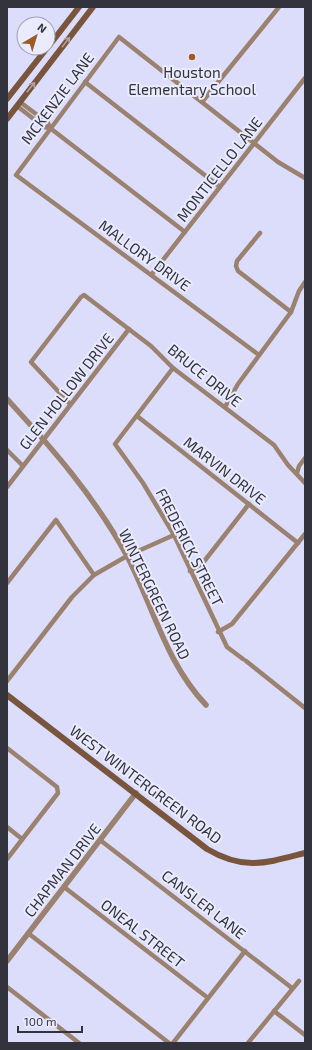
<svg xmlns="http://www.w3.org/2000/svg" width="312" height="1050" viewBox="0 0 312 1050" font-family="'Exo 2',sans-serif">
<rect width="100%" height="100%" fill="#dcddfb"/>
<g fill="none" stroke-linecap="round" stroke-linejoin="round">
<g stroke="#9b8170" stroke-width="4.5">
<polyline points="85,82 220,187"/>
<polyline points="20,102 48,123 50,128 185,232"/>
<polyline points="202,102 279,7"/>
<polyline points="17,106 44,127 50,128"/>
<polyline points="260,233 237,261 236,266 238,271 291,312"/>
<polyline points="152,274 305,78"/>
<polyline points="259,355 16,175 119,37 278,162 305,178"/>
<polyline points="173,368 115,444 143,483 174,535 227,647 243,659"/>
<polyline points="70,404 31,362 81,297 84,295 151,346 173,368 274,445 288,465 305,483"/>
<polyline points="225,407 238,384 291,312 299,291 305,282"/>
<polyline points="137,416 298,543"/>
<polyline points="7,450 23,466"/>
<polyline points="297,473 299,466 305,458"/>
<polyline points="7,487 129,329"/>
<polyline points="190,571 202,564 249,504"/>
<polyline points="7,583 56,520 94,575"/>
<polyline points="218,632 232,624 305,534"/>
<polyline points="246,661 305,708"/>
<polyline points="7,681 72,597 94,575 127,556 174,535"/>
<polyline points="7,748 57,787 58,793 7,859"/>
<polyline points="7,827 22,839"/>
<polyline points="100,840 292,988"/>
<polyline points="64,887 208,998"/>
<polyline points="28,933 169,1043"/>
<polyline points="7,987 79,1043"/>
<polyline points="274,1011 305,1035"/>
<polyline points="173,1043 245,951"/>
<polyline points="248,1043 299,981"/>
</g>
<g stroke="#9b8170" stroke-width="5.5">
<path d="M7,399C52,448 95,497 127,556C153,606 166,663 206,705"/>
<polyline points="7,961 136,793"/>
</g>
<g stroke="#78553c" stroke-width="6">
<polyline points="48,47 79,7"/>
<polyline points="7,99 47,48"/>
<polyline points="7,119 93,7"/>
<path d="M7,695L207,849C244,871 266,863 305,853"/>
</g>
</g>
<defs><path id="oneway-shaft" d="M-6 0H5M1.5-3L5.5 0L1.5 3" fill="none" stroke-width="1.6" stroke-linecap="round" stroke-linejoin="round"/></defs>
<g stroke="#b1a09c">
<use href="#oneway-shaft" transform="translate(66 42) rotate(-52)"/>
<use href="#oneway-shaft" transform="translate(31 87) rotate(-51)"/>
</g>
<circle fill="#9d5b27" stroke="#eaebfd" stroke-width="1.5" cx="192" cy="57" r="4"/>
<g text-anchor="middle" dominant-baseline="central" stroke-width="4" stroke-linejoin="round" paint-order="stroke">
<g font-size="15" fill="#33333e" stroke="#eaebfd">
<text x="192" y="72">Houston<tspan x="192" dy="17">Elementary School</tspan></text>
</g>
<g font-size="15" fill="#33333e" stroke="#eaebfd">
<text transform="translate(57 98) rotate(-53)">MCKENZIE LANE</text>
<text transform="translate(219 169) rotate(-52)">MONTICELLO LANE</text>
<text transform="translate(145 255) rotate(36)">MALLORY DRIVE</text>
<text transform="translate(205 375) rotate(39)">BRUCE DRIVE</text>
<text transform="translate(66 391) rotate(-52)">GLEN HOLLOW DRIVE</text>
<text transform="translate(225 470) rotate(38)">MARVIN DRIVE</text>
<text transform="translate(190 547) rotate(63)">FREDERICK STREET</text>
<text transform="translate(155 594) rotate(64)">WINTERGREEN ROAD</text>
<text transform="translate(146 784) rotate(37)">WEST WINTERGREEN ROAD</text>
<text transform="translate(62 870) rotate(-52)">CHAPMAN DRIVE</text>
<text transform="translate(204 904) rotate(38)">CANSLER LANE</text>
<text transform="translate(143 933) rotate(38)">ONEAL STREET</text>
</g>
</g>
<rect width="312" height="1050" fill="none" stroke="#33333e" stroke-width="16"/>
<g transform="translate(36 36) rotate(38)"><circle r="19" fill="#eaebfd" stroke="#a1a1b1"/>
<path d="M0-3L7 15L0 10L-7 15Z" fill="#9d5b27"/>
<text y="-6" font-size="11" font-weight="bold" text-anchor="middle" fill="#33333e">N</text>
</g>
<path d="M18 1026v6h64v-6" fill="none" stroke="#33333e" stroke-width="2"/>
<text x="24" y="1026" font-size="12" fill="#33333e" stroke="#eaebfd" stroke-width="3" paint-order="stroke">100 m</text>
</svg>
